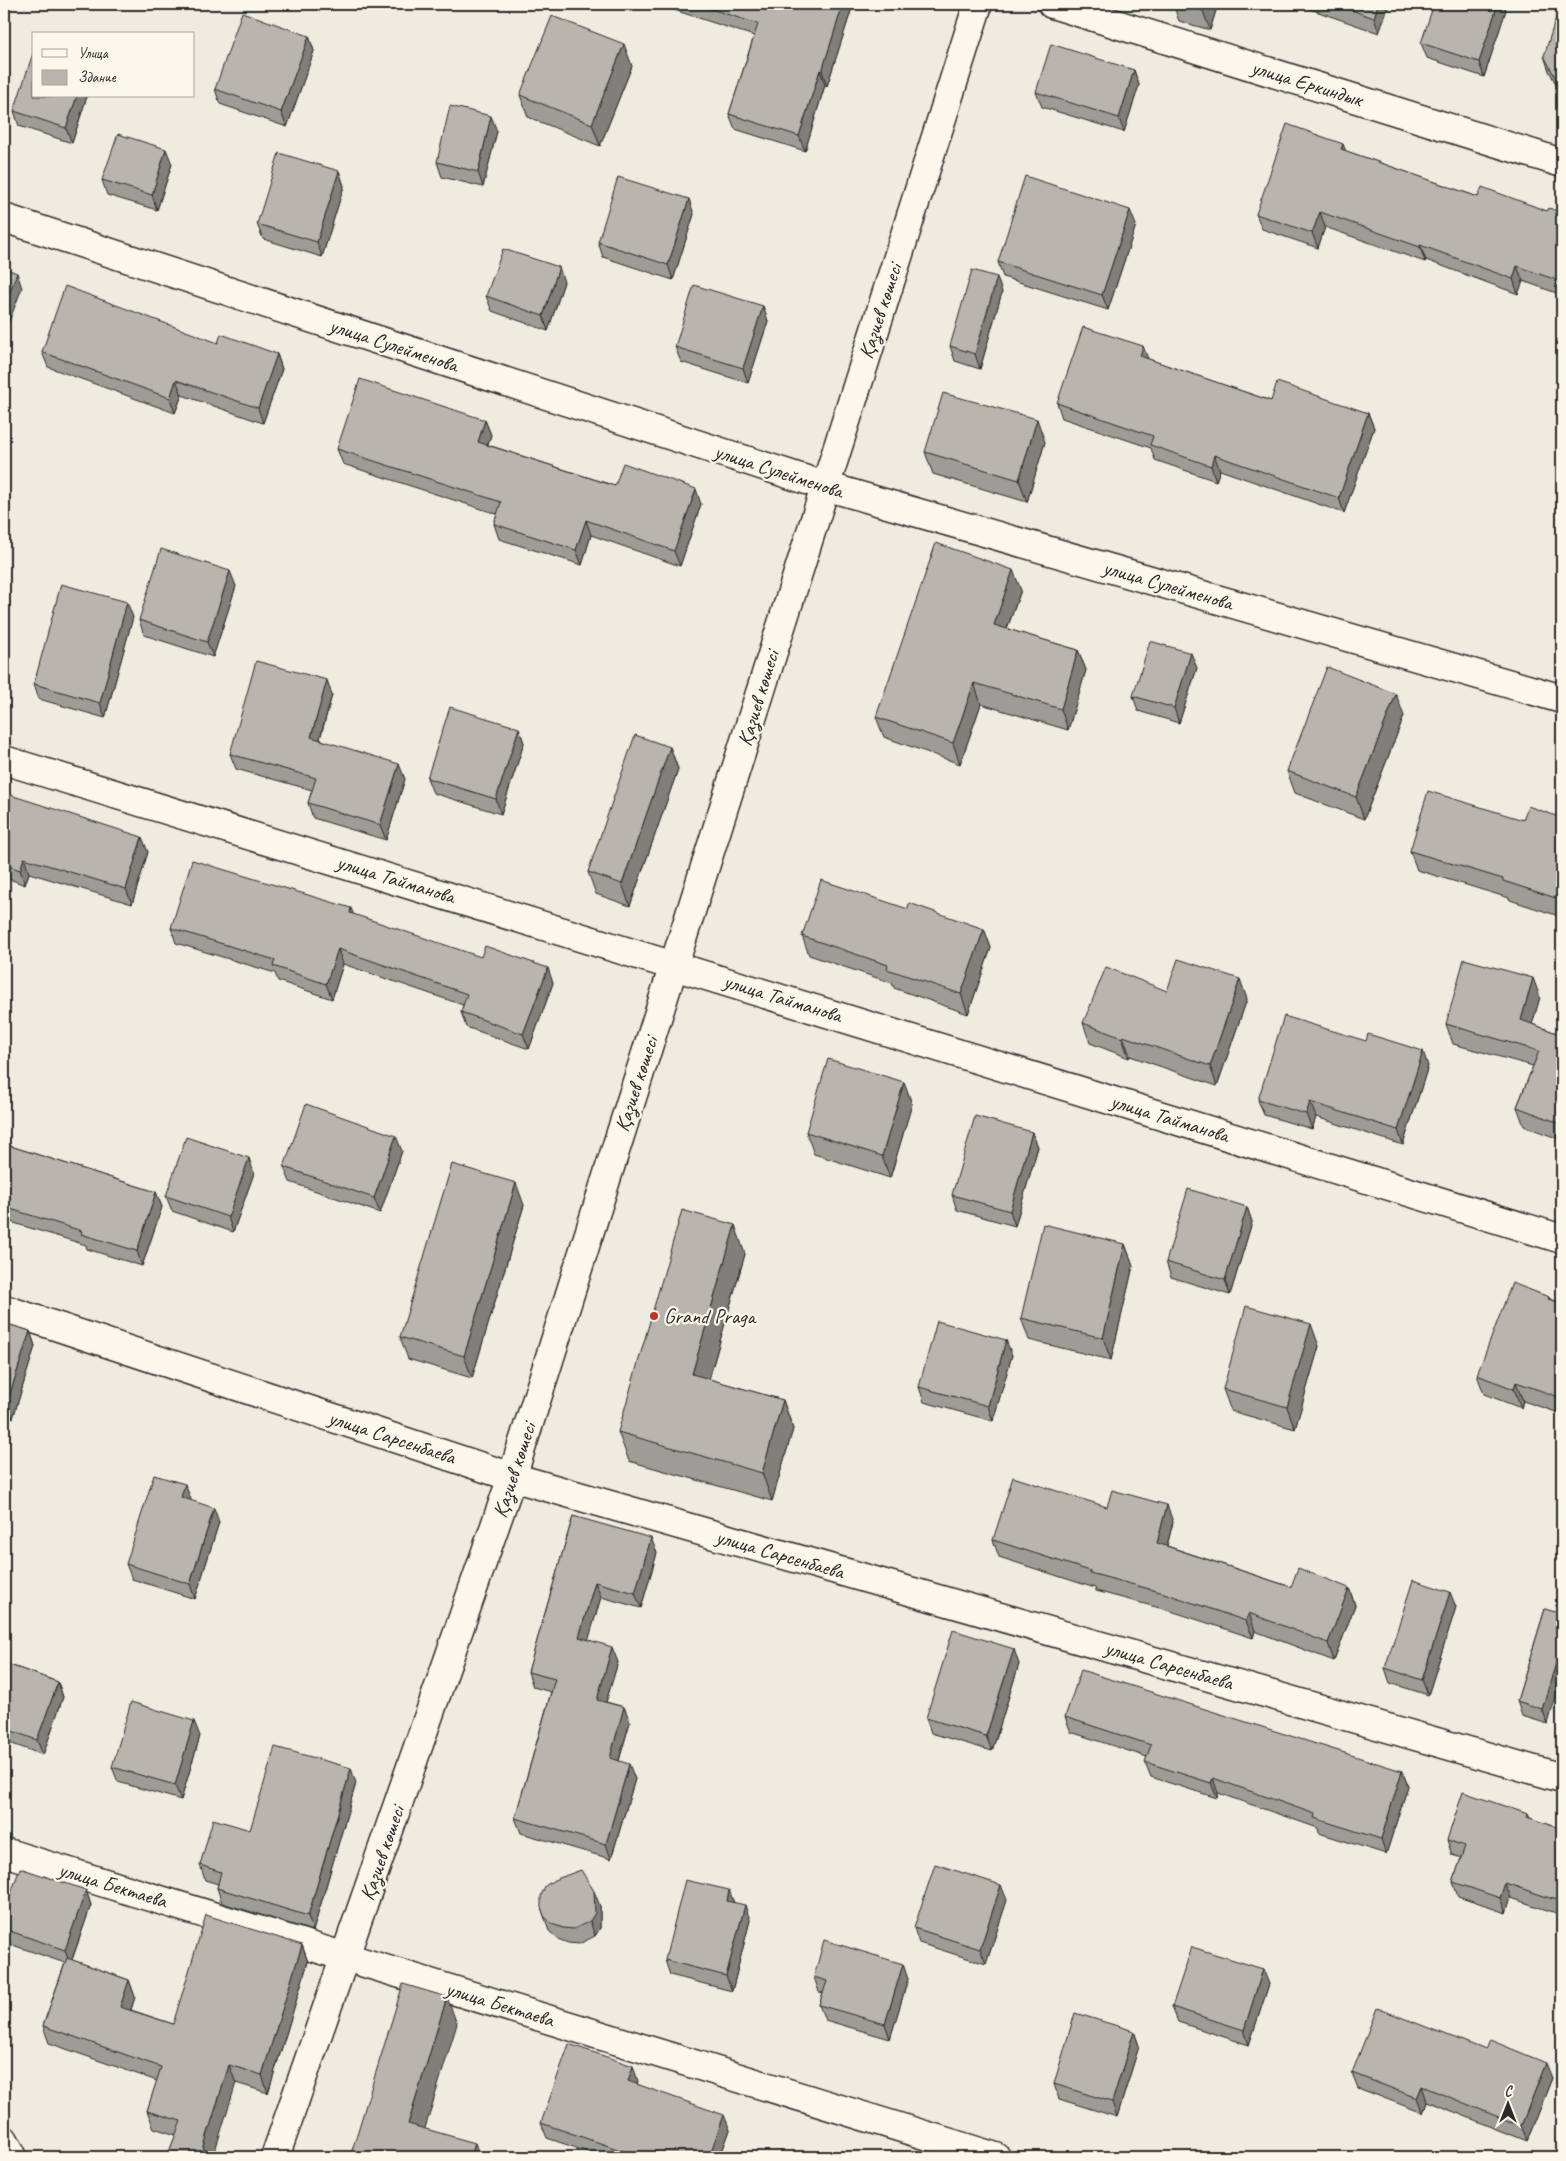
<svg xmlns="http://www.w3.org/2000/svg" width="1566" height="2161" viewBox="0 0 1566 2161" font-family="Caveat,sans-serif">
<rect width="100%" height="100%" fill="#eeebe0"/>
<filter id="ink" filterUnits="userSpaceOnUse"><feTurbulence type="fractalNoise" baseFrequency=".02" numOctaves="2"/><feDisplacementMap in="SourceGraphic" scale="10" xChannelSelector="R" yChannelSelector="G"/><feConvolveMatrix kernelMatrix="1 2 1 2 8 2 1 2 1" color-interpolation-filters="sRGB"/></filter>
<g filter="url(#ink)">
<g fill="none" stroke-linecap="round" stroke-linejoin="round">
<g stroke="#2b2b2b" stroke-width="31">
<g id="minor">
<polyline points="1052,4 1562,163"/>
<polyline points="4,218 825,486 1562,699"/>
<polyline points="4,760 1562,1239"/>
<polyline points="4,1309 512,1477 1562,1778"/>
<polyline points="4,1852 996,2157"/>
<polyline points="4,2140 13,2157"/>
<polyline points="275,2157 512,1477 978,4"/>
</g>
</g>
<use href="#minor" stroke="#fbf7ec" stroke-width="28"/>
</g>
<g fill="#9e9c96" stroke="#2b2b2b">
<polygon points="669,4 848,4 851,11 827,86 825,85 805,151 735,129 729,114 754,36 671,9"/>
<polygon points="1173,4 1218,4 1210,30 1179,21"/>
<polygon points="1306,4 1389,4 1379,33 1307,8"/>
<polygon points="1498,4 1504,4 1506,10 1484,77 1427,58 1421,43"/>
<polygon points="1562,15 1562,95 1549,71 1544,56"/>
<polygon points="309,36 314,51 287,127 220,104 215,89"/>
<polygon points="632,66 600,146 528,117 520,95"/>
<polygon points="1134,70 1139,85 1124,132 1042,107 1036,92"/>
<polygon points="87,96 72,143 19,126 14,111"/>
<polygon points="497,131 483,187 442,177 437,162"/>
<polygon points="1346,151 1478,197 1547,211 1562,213 1562,295 1523,281 1518,294 1426,260 1425,262 1325,227 1318,248 1262,229 1256,214"/>
<polygon points="172,164 157,210 107,195 102,180"/>
<polygon points="339,171 344,186 322,257 263,239 257,224"/>
<polygon points="694,214 673,280 603,257 598,242"/>
<polygon points="1136,225 1108,310 1003,277 998,262"/>
<polygon points="564,282 548,331 492,311 486,296"/>
<polygon points="1002,292 980,369 955,361 950,346"/>
<polygon points="763,306 768,321 748,383 681,362 675,347"/>
<polygon points="218,343 277,354 282,369 263,423 182,395 175,413 48,367 42,352"/>
<polygon points="1148,359 1271,401 1368,413 1374,428 1344,513 1220,470 1216,481 1155,460 1151,448 1062,418 1057,403"/>
<polygon points="485,420 491,435 488,445 615,486 701,504 680,566 591,535 582,565 499,539 494,524 497,514 343,464 337,449"/>
<polygon points="1045,442 1027,502 933,474 925,452"/>
<polygon points="236,586 213,657 144,635 139,620"/>
<polygon points="1021,590 1007,629 1078,650 1086,670 1068,730 981,704 960,764 884,737 876,717"/>
<polygon points="133,617 105,718 39,699 34,684"/>
<polygon points="1197,668 1179,723 1138,711 1133,696"/>
<polygon points="332,695 320,739 405,779 386,840 313,818 308,803 312,790 236,769 230,754"/>
<polygon points="1404,716 1364,819 1295,793 1287,771"/>
<polygon points="519,728 524,743 501,814 433,793 427,778"/>
<polygon points="670,747 678,769 630,906 596,894 588,872"/>
<polygon points="4,793 148,852 132,904 29,873 25,885 4,877"/>
<polygon points="1562,818 1562,917 1510,900 1509,898 1417,870 1410,851 1523,820"/>
<polygon points="908,909 984,929 991,948 968,1014 894,988 892,983 809,955 802,936"/>
<polygon points="354,915 553,983 529,1049 466,1027 461,1012 463,1005 343,964 332,999 278,981 275,973 176,943 171,928"/>
<polygon points="1540,997 1532,1024 1562,1035 1562,1140 1524,1126 1517,1107 1533,1066 1453,1044 1446,1024"/>
<polygon points="1247,999 1217,1086 1130,1056 1129,1058 1090,1043 1083,1023"/>
<polygon points="1428,1066 1403,1145 1316,1117 1312,1129 1264,1115 1258,1100"/>
<polygon points="904,1082 912,1104 890,1178 814,1154 806,1132"/>
<polygon points="1032,1132 1038,1147 1015,1226 957,1210 952,1195"/>
<polygon points="4,1144 156,1192 162,1207 142,1266 87,1249 86,1245 4,1220"/>
<polygon points="402,1151 380,1213 290,1182 284,1167"/>
<polygon points="254,1173 233,1232 172,1211 166,1196"/>
<polygon points="524,1205 472,1378 408,1359 400,1337"/>
<polygon points="1247,1207 1252,1222 1230,1295 1171,1277 1166,1262"/>
<polygon points="1125,1244 1133,1266 1111,1360 1029,1340 1021,1318"/>
<polygon points="745,1254 709,1379 783,1400 793,1429 772,1501 629,1461 618,1432"/>
<polygon points="1549,1297 1550,1299 1562,1303 1562,1414 1523,1401 1521,1408 1484,1394 1477,1375"/>
<polygon points="4,1323 30,1331 35,1346 13,1418 4,1415"/>
<polygon points="1319,1346 1295,1429 1231,1411 1223,1389"/>
<polygon points="1012,1355 993,1421 924,1402 919,1387"/>
<polygon points="191,1499 190,1500 219,1522 195,1599 132,1579 126,1564"/>
<polygon points="1107,1507 1173,1522 1167,1546 1291,1587 1349,1588 1355,1605 1334,1661 1255,1631 1253,1638 1171,1611 1096,1591 1095,1588 999,1557 993,1540"/>
<polygon points="573,1516 657,1553 641,1608 601,1597 588,1640 618,1662 606,1702 624,1707 630,1722 619,1761 635,1779 611,1859 521,1833 515,1818 551,1692 533,1687 528,1672"/>
<polygon points="1456,1607 1428,1695 1390,1683 1385,1668"/>
<polygon points="1545,1609 1548,1724 1522,1716 1517,1701"/>
<polygon points="4,1663 58,1682 63,1697 43,1755 4,1741"/>
<polygon points="1019,1664 992,1751 931,1733 926,1718"/>
<polygon points="1065,1717 1402,1771 1408,1786 1386,1854 1319,1833 1318,1828 1218,1793 1217,1798 1151,1777 1145,1762 1147,1757 1071,1732"/>
<polygon points="200,1736 181,1800 118,1782 112,1767"/>
<polygon points="356,1783 313,1931 222,1903 217,1888 218,1884 205,1880 200,1865 250,1830"/>
<polygon points="1528,1814 1530,1818 1562,1829 1562,1915 1511,1898 1506,1913 1458,1897 1453,1882 1461,1858 1452,1855 1447,1840"/>
<polygon points="86,1890 91,1905 72,1960 129,1980 135,1997 131,2010 173,2024 302,1945 308,1962 268,2093 236,2083 167,2157 176,2135 154,2128 147,2111 157,2081 49,2043 43,2026 65,1963 4,1942 4,1913"/>
<polygon points="1007,1900 986,1964 919,1943 914,1928"/>
<polygon points="734,1902 750,1920 732,1991 670,1975 665,1960"/>
<polygon points="600,1906 600,1928 595,1936 579,1944 568,1943 558,1939 549,1931 541,1907"/>
<polygon points="814,1977 908,1979 890,2039 825,2020 819,2005 823,1993 819,1992"/>
<polygon points="1269,1984 1249,2045 1178,2022 1172,2007"/>
<polygon points="1134,2031 1139,2046 1117,2117 1059,2099 1054,2084"/>
<polygon points="1352,2073 1552,2078 1527,2141 1427,2101 1423,2113 1358,2088"/>
<polygon points="638,2081 637,2084 730,2130 720,2157 603,2157 547,2138 541,2123"/>
</g>
<g fill="#817f7a" stroke="#2b2b2b">
<polygon points="843,4 848,4 851,11 827,86 822,71"/>
<polygon points="1205,4 1218,4 1210,30 1203,11"/>
<polygon points="1378,4 1389,4 1379,33 1374,18"/>
<polygon points="1498,4 1504,4 1506,10 1484,77 1479,62"/>
<polygon points="309,36 314,51 287,127 281,112"/>
<polygon points="624,44 632,66 600,146 592,124"/>
<polygon points="820,70 825,85 805,151 799,136"/>
<polygon points="1134,70 1139,85 1124,132 1119,118"/>
<polygon points="77,96 87,96 72,143 66,128"/>
<polygon points="491,116 497,131 483,187 478,172"/>
<polygon points="1343,144 1349,159 1341,149"/>
<polygon points="166,149 172,164 157,210 152,195"/>
<polygon points="339,171 344,186 322,257 317,242"/>
<polygon points="689,199 694,214 673,280 668,265"/>
<polygon points="1130,210 1136,225 1108,310 1102,295"/>
<polygon points="1320,212 1325,227 1318,248 1312,233"/>
<polygon points="1420,245 1426,260 1425,262 1420,247"/>
<polygon points="1517,266 1523,281 1518,294 1513,279"/>
<polygon points="559,267 564,282 548,331 543,316"/>
<polygon points="17,273 22,288 5,332 4,329 4,307"/>
<polygon points="997,277 1002,292 980,369 975,354"/>
<polygon points="763,306 768,321 748,383 743,368"/>
<polygon points="1143,346 1149,361 1140,356"/>
<polygon points="277,354 282,369 263,423 258,408"/>
<polygon points="176,380 182,395 175,413 170,398"/>
<polygon points="1368,413 1374,428 1344,513 1339,498"/>
<polygon points="1037,419 1045,442 1027,502 1019,480"/>
<polygon points="485,420 491,435 483,457 478,442"/>
<polygon points="1214,455 1220,470 1216,481 1211,466"/>
<polygon points="696,489 701,504 680,566 674,551"/>
<polygon points="586,520 591,535 582,565 576,550"/>
<polygon points="1013,570 1021,590 1001,645 994,625"/>
<polygon points="230,571 236,586 213,657 207,642"/>
<polygon points="127,602 133,617 105,718 100,703"/>
<polygon points="1078,650 1086,670 1068,730 1061,709"/>
<polygon points="1191,653 1197,668 1179,723 1174,708"/>
<polygon points="327,680 332,695 316,752 311,737"/>
<polygon points="974,683 981,704 960,764 953,743"/>
<polygon points="1396,694 1404,716 1364,819 1356,797"/>
<polygon points="519,728 524,743 501,814 496,799"/>
<polygon points="670,747 678,769 630,906 622,884"/>
<polygon points="399,764 405,779 386,840 380,825"/>
<polygon points="142,837 148,852 132,904 126,889"/>
<polygon points="24,858 29,873 25,885 20,870"/>
<polygon points="351,908 357,923 350,913"/>
<polygon points="984,929 991,948 968,1014 961,994"/>
<polygon points="338,949 343,964 332,999 326,984"/>
<polygon points="548,968 553,983 529,1049 523,1034"/>
<polygon points="1533,978 1540,997 1528,1039 1521,1020"/>
<polygon points="1240,979 1247,999 1217,1086 1210,1066"/>
<polygon points="1123,1036 1130,1056 1129,1058 1122,1038"/>
<polygon points="1423,1051 1428,1066 1403,1145 1398,1130"/>
<polygon points="904,1082 912,1104 890,1178 882,1156"/>
<polygon points="1310,1102 1316,1117 1312,1129 1306,1114"/>
<polygon points="1032,1132 1038,1147 1015,1226 1010,1211"/>
<polygon points="396,1136 402,1151 380,1213 374,1198"/>
<polygon points="249,1158 254,1173 233,1232 228,1217"/>
<polygon points="516,1183 524,1205 472,1378 464,1356"/>
<polygon points="156,1192 162,1207 142,1266 137,1251"/>
<polygon points="1247,1207 1252,1222 1230,1295 1225,1280"/>
<polygon points="735,1225 745,1254 702,1403 692,1374"/>
<polygon points="1125,1244 1133,1266 1111,1360 1103,1338"/>
<polygon points="1311,1324 1319,1346 1295,1429 1287,1407"/>
<polygon points="30,1331 35,1346 13,1418 7,1403"/>
<polygon points="1006,1340 1012,1355 993,1421 988,1406"/>
<polygon points="1516,1382 1523,1401 1521,1408 1514,1389"/>
<polygon points="783,1400 793,1429 772,1501 762,1473"/>
<polygon points="185,1484 191,1499 187,1512 181,1497"/>
<polygon points="1167,1505 1173,1522 1163,1560 1157,1543"/>
<polygon points="214,1508 219,1522 195,1599 190,1584"/>
<polygon points="651,1538 657,1553 641,1608 635,1593"/>
<polygon points="595,1582 601,1597 585,1652 579,1637"/>
<polygon points="1349,1588 1355,1605 1334,1661 1328,1643"/>
<polygon points="1450,1592 1456,1607 1428,1695 1422,1680"/>
<polygon points="1249,1613 1255,1631 1253,1638 1246,1621"/>
<polygon points="1562,1643 1562,1676 1548,1724 1542,1709"/>
<polygon points="612,1647 618,1662 602,1715 597,1700"/>
<polygon points="1014,1649 1019,1664 992,1751 986,1736"/>
<polygon points="58,1682 63,1697 43,1755 37,1740"/>
<polygon points="624,1707 630,1722 615,1773 610,1758"/>
<polygon points="194,1721 200,1736 181,1800 175,1785"/>
<polygon points="629,1764 635,1779 611,1859 606,1844"/>
<polygon points="351,1768 356,1783 313,1931 308,1916"/>
<polygon points="1402,1771 1408,1786 1386,1854 1381,1839"/>
<polygon points="1213,1778 1218,1793 1217,1798 1211,1783"/>
<polygon points="1505,1883 1511,1898 1506,1913 1500,1898"/>
<polygon points="1001,1885 1007,1900 986,1964 980,1949"/>
<polygon points="86,1890 91,1905 70,1965 65,1950"/>
<polygon points="729,1890 735,1905 727,1901"/>
<polygon points="594,1891 600,1906 600,1928 595,1936 590,1921"/>
<polygon points="745,1905 750,1920 732,1991 726,1976"/>
<polygon points="302,1945 308,1962 268,2093 262,2075"/>
<polygon points="903,1964 908,1979 890,2039 885,2024"/>
<polygon points="1263,1969 1269,1984 1249,2045 1244,2030"/>
<polygon points="129,1980 135,1997 126,2024 120,2007"/>
<polygon points="447,1997 457,2024 418,2151 408,2124"/>
<polygon points="1134,2031 1139,2046 1117,2117 1112,2102"/>
<polygon points="1546,2063 1552,2078 1527,2141 1521,2126"/>
<polygon points="229,2065 236,2083 213,2157 203,2149"/>
<polygon points="633,2066 638,2081 633,2096 628,2081"/>
<polygon points="1422,2086 1427,2101 1423,2113 1417,2098"/>
<polygon points="724,2115 730,2130 720,2157 709,2157"/>
<polygon points="475,2143 480,2157 471,2157"/>
</g>
<g fill="#b8b5ae" stroke="#2b2b2b">
<polygon points="695,4 843,4 822,71 820,70 799,136 729,114 758,24"/>
<polygon points="1181,4 1205,4 1203,11"/>
<polygon points="1334,4 1378,4 1374,18"/>
<polygon points="1434,4 1498,4 1479,62 1421,43"/>
<polygon points="242,12 309,36 281,112 215,89"/>
<polygon points="1557,14 1562,15 1562,90 1544,56"/>
<polygon points="552,16 624,44 592,124 520,95"/>
<polygon points="1051,44 1134,70 1119,118 1036,92"/>
<polygon points="34,50 34,96 77,96 66,128 14,111"/>
<polygon points="450,106 491,116 478,172 437,162"/>
<polygon points="1287,124 1343,144 1341,149 1478,197 1482,187 1547,211 1549,208 1562,213 1562,282 1517,266 1513,279 1420,245 1420,247 1320,212 1312,233 1256,214"/>
<polygon points="118,134 166,149 152,195 102,180"/>
<polygon points="279,153 339,171 317,242 257,224"/>
<polygon points="1025,176 1130,210 1102,295 998,262"/>
<polygon points="618,177 689,199 668,265 598,242"/>
<polygon points="503,249 559,267 543,316 486,296"/>
<polygon points="4,268 17,273 4,307"/>
<polygon points="972,270 997,277 975,354 950,346"/>
<polygon points="694,285 763,306 743,368 675,347"/>
<polygon points="65,286 218,343 221,334 277,354 258,408 176,380 170,398 42,352"/>
<polygon points="1083,327 1143,346 1140,356 1271,401 1277,382 1368,413 1339,498 1214,455 1211,466 1150,445 1153,436 1057,403"/>
<polygon points="360,379 485,420 478,442 615,486 623,463 696,489 674,551 586,520 576,550 494,524 501,502 337,449"/>
<polygon points="943,393 1037,419 1019,480 925,452"/>
<polygon points="936,543 1013,570 994,625 1078,650 1061,709 974,683 953,743 876,717"/>
<polygon points="161,549 230,571 207,642 139,620"/>
<polygon points="61,584 127,602 100,703 34,684"/>
<polygon points="1150,641 1191,653 1174,708 1133,696"/>
<polygon points="256,661 327,680 311,737 399,764 380,825 308,803 316,778 230,754"/>
<polygon points="1327,667 1396,694 1356,797 1287,771"/>
<polygon points="450,707 519,728 496,799 427,778"/>
<polygon points="635,735 670,747 622,884 588,872"/>
<polygon points="1428,791 1523,820 1528,806 1562,818 1562,900 1503,881 1503,879 1410,851"/>
<polygon points="4,793 142,837 126,889 24,858 20,870 4,864"/>
<polygon points="192,860 351,908 350,913 481,957 485,946 548,968 523,1034 461,1012 467,994 338,949 326,984 273,966 275,960 171,928"/>
<polygon points="821,880 908,909 909,903 984,929 961,994 887,969 888,965 802,936"/>
<polygon points="1178,959 1240,979 1210,1066 1123,1036 1122,1038 1083,1023 1106,967 1167,991"/>
<polygon points="1464,959 1533,978 1521,1020 1562,1035 1562,1124 1517,1107 1539,1051 1446,1024"/>
<polygon points="1284,1016 1366,1041 1368,1034 1423,1051 1398,1130 1310,1102 1306,1114 1258,1100"/>
<polygon points="828,1059 904,1082 882,1156 806,1132"/>
<polygon points="306,1104 396,1136 374,1198 284,1167"/>
<polygon points="975,1116 1032,1132 1010,1211 952,1195"/>
<polygon points="186,1137 249,1158 228,1217 166,1196"/>
<polygon points="4,1144 156,1192 137,1251 81,1234 82,1231 4,1207"/>
<polygon points="452,1164 516,1183 464,1356 400,1337"/>
<polygon points="1188,1189 1247,1207 1225,1280 1166,1262"/>
<polygon points="682,1210 735,1225 692,1374 783,1400 762,1473 618,1432"/>
<polygon points="1043,1224 1125,1244 1103,1338 1021,1318"/>
<polygon points="1512,1283 1549,1297 1548,1299 1562,1303 1562,1398 1516,1382 1514,1389 1477,1375"/>
<polygon points="1246,1306 1311,1324 1287,1407 1223,1389"/>
<polygon points="937,1321 1006,1340 988,1406 919,1387"/>
<polygon points="4,1323 30,1331 7,1403 4,1402"/>
<polygon points="154,1475 185,1484 181,1497 214,1508 190,1584 126,1564"/>
<polygon points="1013,1477 1107,1507 1112,1490 1167,1505 1157,1543 1291,1587 1298,1568 1349,1588 1328,1643 1249,1613 1246,1621 1164,1593 1090,1573 1090,1571 993,1540"/>
<polygon points="573,1516 651,1538 635,1593 595,1582 579,1637 612,1647 597,1700 624,1707 610,1758 629,1764 606,1844 515,1818 555,1679 528,1672"/>
<polygon points="1413,1580 1450,1592 1422,1680 1385,1668"/>
<polygon points="1545,1609 1562,1614 1562,1643 1542,1709 1517,1701"/>
<polygon points="953,1630 1014,1649 986,1736 926,1718"/>
<polygon points="4,1663 58,1682 37,1740 4,1728"/>
<polygon points="1081,1670 1402,1771 1381,1839 1314,1818 1315,1814 1213,1778 1211,1783 1145,1762 1151,1745 1065,1717"/>
<polygon points="131,1702 194,1721 175,1785 112,1767"/>
<polygon points="275,1747 351,1768 308,1916 217,1888 221,1872 200,1865 213,1819 250,1830"/>
<polygon points="1463,1792 1528,1814 1527,1817 1562,1829 1562,1902 1505,1883 1500,1898 1453,1882 1465,1846 1447,1840"/>
<polygon points="935,1864 1001,1885 980,1949 914,1928"/>
<polygon points="20,1868 86,1890 65,1950 4,1929 4,1913"/>
<polygon points="581,1870 594,1891 595,1913 590,1921 574,1929 563,1928 552,1924 544,1916 541,1907 541,1896 545,1886 554,1880"/>
<polygon points="685,1880 729,1890 727,1901 745,1905 726,1976 665,1960"/>
<polygon points="206,1915 302,1945 262,2075 229,2065 203,2149 227,2156 226,2157 167,2157 181,2121 147,2111 161,2067 43,2026 67,1958 129,1980 120,2007 173,2024"/>
<polygon points="824,1940 903,1964 885,2024 819,2005 827,1981 814,1977"/>
<polygon points="1192,1947 1263,1969 1244,2030 1172,2007"/>
<polygon points="403,1984 447,1997 408,2124 475,2143 471,2157 350,2157"/>
<polygon points="1377,2008 1486,2050 1490,2040 1546,2063 1521,2126 1422,2086 1417,2098 1352,2073"/>
<polygon points="1075,2013 1134,2031 1112,2102 1054,2084"/>
<polygon points="569,2044 633,2066 628,2081 724,2115 709,2157 641,2157 541,2123"/>
</g>
</g>
<circle fill="#c8321e" stroke="#fbf7ec" stroke-width="2" cx="654" cy="1316" r="5"/>
<g text-anchor="middle" dominant-baseline="central" stroke-width="4.5" stroke-linejoin="round" paint-order="stroke">
<g font-size="21" fill="#2b2b2b" stroke="#fbf7ec">
<text transform="translate(1307 83) rotate(17)">улица Еркиндык</text>
<text transform="translate(880 311) rotate(-72)">Қазиев көшесі</text>
<text transform="translate(394 345) rotate(18)">улица Сулейменова</text>
<text transform="translate(779 471) rotate(18)">улица Сулейменова</text>
<text transform="translate(1168 585) rotate(16)">улица Сулейменова</text>
<text transform="translate(758 698) rotate(-73)">Қазиев көшесі</text>
<text transform="translate(396 879) rotate(17)">улица Тайманова</text>
<text transform="translate(783 998) rotate(17)">улица Тайманова</text>
<text transform="translate(636 1084) rotate(-72)">Қазиев көшесі</text>
<text transform="translate(1170 1118) rotate(17)">улица Тайманова</text>
<text transform="translate(392 1437) rotate(18)">улица Сарсенбаева</text>
<text transform="translate(514 1470) rotate(-72)">Қазиев көшесі</text>
<text transform="translate(780 1554) rotate(16)">улица Сарсенбаева</text>
<text transform="translate(1169 1665) rotate(16)">улица Сарсенбаева</text>
<text transform="translate(382 1853) rotate(-71)">Қазиев көшесі</text>
<text transform="translate(113 1885) rotate(17)">улица Бектаева</text>
<text transform="translate(500 2004) rotate(17)">улица Бектаева</text>
</g>
<g font-size="21" fill="#2b2b2b" stroke="#fbf7ec" text-anchor="start">
<text x="664" y="1316">Grand Praga</text>
</g>
</g>
<rect width="1566" height="2161" fill="none" stroke="#fbf7ec" stroke-width="20"/>
<rect x="10" y="10" width="1546" height="2141" fill="none" stroke="#2b2b2b" stroke-width="2" filter="url(#ink)"/>
<rect x="32" y="32" width="162" height="65" fill="#fbf7ec" stroke="#a8a59f"/>
<rect x="42" y="49" width="25" height="8" fill="#fbf7ec" stroke="#a8a59f"/>
<text x="78" y="58" font-size="15" fill="#2b2b2b">Улица</text>
<rect x="42" y="70" width="25" height="15" fill="#b8b5ae" stroke="#a8a59f"/>
<text x="78" y="82" font-size="15" fill="#2b2b2b">Здание</text>
<g transform="translate(1508 2104)" stroke="#fbf7ec" stroke-width="4" paint-order="stroke">
<path d="M0-4L9 19L0 12L-9 19Z" fill="#2b2b2b"/>
<text y="-8" font-size="14" font-weight="bold" text-anchor="middle" fill="#2b2b2b">С</text>
</g>
</svg>
